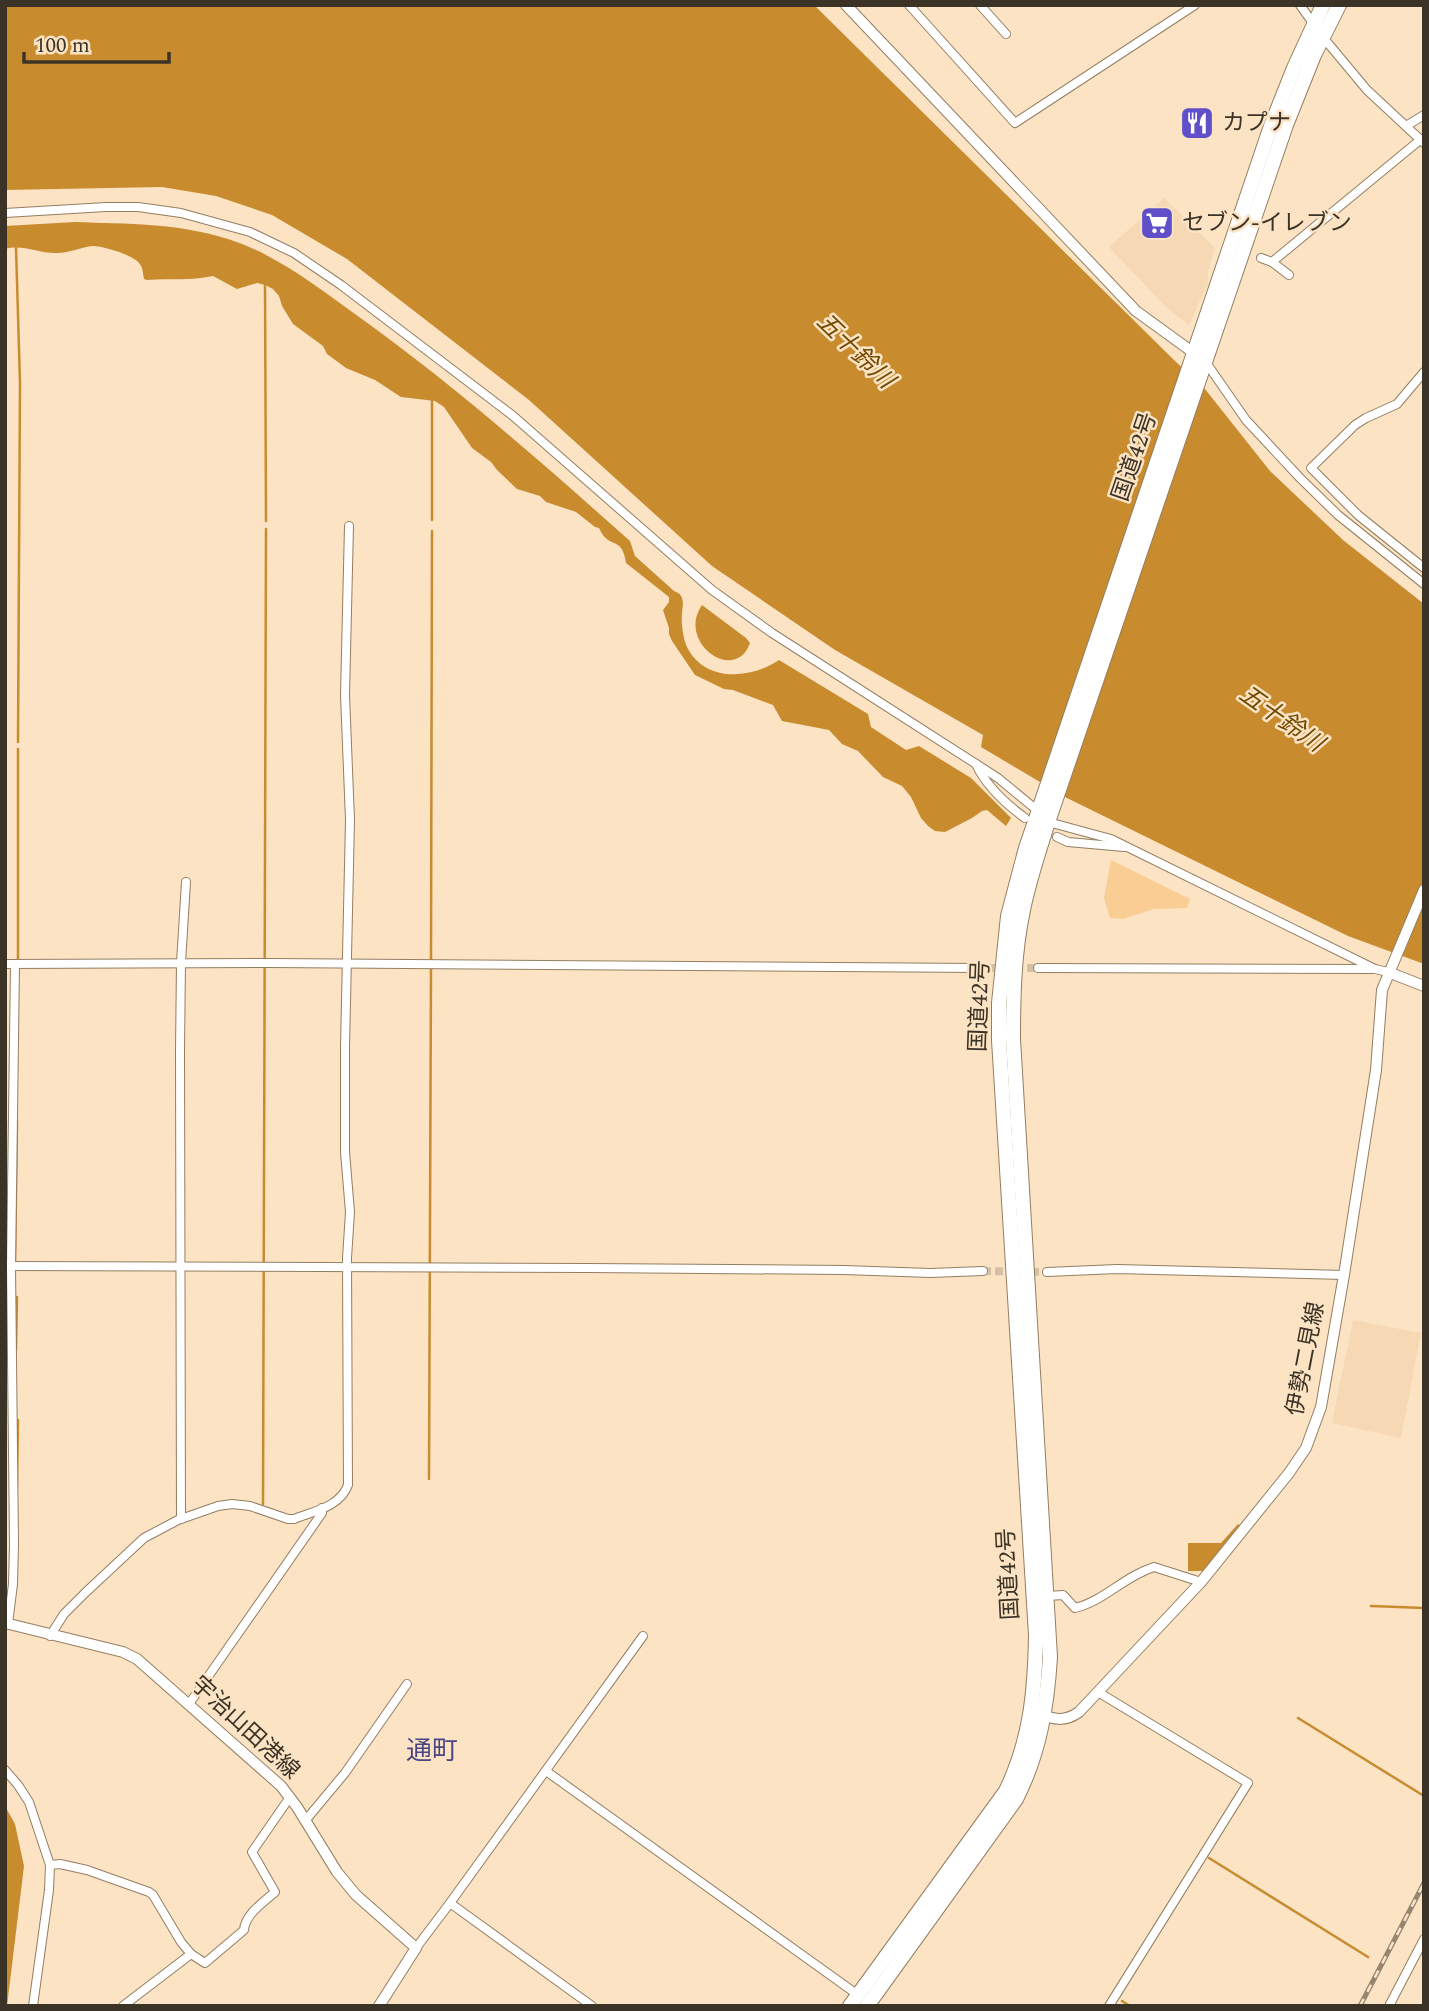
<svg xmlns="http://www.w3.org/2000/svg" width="1429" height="2011" viewBox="0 0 1429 2011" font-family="Spectral,'Noto Sans JP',serif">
<rect width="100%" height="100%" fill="#fbe3c4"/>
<g fill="#f6d9b4">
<polygon points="1164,198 1215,248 1208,272 1208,283 1189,325 1166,307 1109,247"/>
<polygon points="1353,1320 1421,1333 1401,1438 1332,1423"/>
</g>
<polygon fill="#facd94" points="1111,860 1190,899 1187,908 1154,909 1123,919 1110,918 1104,898"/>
<g fill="#c88c2f">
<polygon points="5,5 814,5 1175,361 1205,389 1270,471 1343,540 1424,604 1424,964 1348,936 1067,798 981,747 983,735 835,650 712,566 529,400 347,259 272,215 216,196 162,187 5,190"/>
<path d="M75,222C127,224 178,223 228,239C275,254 315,285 355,314C452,383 541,462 630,541L635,556L674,591C678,593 680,593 682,598C684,603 682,609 682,614C681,623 683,638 687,647C705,683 751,679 779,660L868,714L871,727L906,750L919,746L971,778L1011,818L1006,826L987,810L982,811L972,818L945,832L935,831L928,826L921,818L911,797L902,786L883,777L858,751L842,744L829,730L782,721L773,705L733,690L724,689L695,675L672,641L669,634V628L663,610L669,602V597L626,563C622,534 609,551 599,528L595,527L576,512L546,502L540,496L517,489L497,470L491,462L472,448L444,407L435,401L401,397L375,380L346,368L327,354L323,346L293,324L282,306L279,296L273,289L265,285L257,283L237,289L213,276C189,281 171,278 147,280L144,279C143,274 143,267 139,263C133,255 103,246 93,246C80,247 68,254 55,253C38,253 22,244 5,249V226Z"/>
<path d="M702,605L746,638L750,643C735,685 676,642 702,605Z"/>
<polygon points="1238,1524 1243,1527 1207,1571 1188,1571 1188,1543 1221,1543"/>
<polygon points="5,1806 15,1824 24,1866 7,2006 5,2006"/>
</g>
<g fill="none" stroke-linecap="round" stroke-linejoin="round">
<g stroke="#c88c2f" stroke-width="2.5">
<polyline points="16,247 20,383 18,742"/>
<polyline points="265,285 266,521"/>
<polyline points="432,520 432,400"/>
<polyline points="18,961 18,749"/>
<polyline points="431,961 432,531"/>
<polyline points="15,1265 17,1121"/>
<polyline points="16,1350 17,1297"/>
<polyline points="429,1479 431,968"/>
<polyline points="17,1486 18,1420"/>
<polyline points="263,1504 266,529"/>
<polyline points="1371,1606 1424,1608"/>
<polyline points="1298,1718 1424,1796"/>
<polyline points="1209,1858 1368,1957"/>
<polyline points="1122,2001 1130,2006"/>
</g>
<g stroke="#d5c0a5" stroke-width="8" stroke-dasharray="8 4" stroke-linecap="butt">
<polyline points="979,968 1038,968"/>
<polyline points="983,1271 1047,1272"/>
</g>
<g stroke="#947e62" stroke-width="10">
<g id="street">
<polyline points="909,5 1015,123 1195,5"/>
<polyline points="980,5 1006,34"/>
<polyline points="1300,5 1315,26"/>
<polyline points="1322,36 1367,90 1424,143"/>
<polyline points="1406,126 1424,115"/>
<polyline points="5,213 106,207 138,207 181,213 250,232 294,253 341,285 512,415 712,590 772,633 998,778 1038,811"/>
<polyline points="1261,258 1272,262 1420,140"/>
<polyline points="1272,262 1289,275"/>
<polyline points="1205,361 1246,420 1300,478 1338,515 1424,584"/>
<polyline points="1424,372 1397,404 1366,418 1355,425 1311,468 1358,515 1424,568"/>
<path d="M976,764C986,786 1006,804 1025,818"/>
<polyline points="1048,822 1111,839 1375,969"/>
<polyline points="1057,837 1068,842 1124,847"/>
<polyline points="5,964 271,963 979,968"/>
<polyline points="1038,968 1375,969 1388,972"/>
<polyline points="5,1266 588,1268 844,1270 930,1273 983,1271"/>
<polyline points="1047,1272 1117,1269 1344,1275"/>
<polyline points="181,1519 180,1050 181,963 186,882"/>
<path d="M1047,1596L1063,1595L1075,1608C1104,1601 1125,1576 1154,1567L1201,1582"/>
<polyline points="8,1624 13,1584 14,1544 11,1266 15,964"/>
<path d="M50,1636L64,1614L85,1593L144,1538L178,1520L218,1506L232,1504L250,1506L288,1519H294C314,1511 340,1507 348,1485L347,1258L350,1212L345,1152V1047L350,820L345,695L349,526"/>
<polyline points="1098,1692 1248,1783 1109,2006"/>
<polyline points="189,1704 322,1513 322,1508"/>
<polyline points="5,1770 18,1785 29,1802 50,1865 49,1890 33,2006"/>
<polyline points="546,1771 858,1995"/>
<polyline points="305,1821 345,1773 407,1684"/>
<path d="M50,1865L60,1864L87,1870L149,1892L153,1895L181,1942L191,1954L205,1963L244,1930C245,1914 264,1902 275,1892L252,1852L290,1797"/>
<polyline points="450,1903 592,2006"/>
<polyline points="416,1948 450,1903 643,1636"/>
<polyline points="123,2006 191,1954"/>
<polyline points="1389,2006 1424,1939"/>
</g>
</g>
<g stroke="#947e62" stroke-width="12">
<g id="secondary">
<polyline points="846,5 1136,311 1198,356"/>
<polyline points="1388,972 1424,986"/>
<polyline points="5,1623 123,1652 137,1659 281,1786 297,1807 337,1872 356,1895 416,1948 379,2006"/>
<path d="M1038,1713C1054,1720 1065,1722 1079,1712L1201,1582L1289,1473L1306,1448L1321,1407L1344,1275L1376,1070L1382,990L1424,890"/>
</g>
</g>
<g stroke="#947e62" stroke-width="16">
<g id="highway">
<path d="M850,2006L1006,1791C1031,1739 1035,1691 1036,1635L999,1040V1003L1008,916L1026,848L1271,126L1294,68L1323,5"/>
<path d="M867,2006L1016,1799C1039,1754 1047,1707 1050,1657L1013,1039C1013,996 1014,952 1023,910C1029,880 1039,851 1048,822L1286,125L1314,55L1339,5"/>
</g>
</g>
<use href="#street" stroke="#fff" stroke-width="8"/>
<use href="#secondary" stroke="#fff" stroke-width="10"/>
<use href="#highway" stroke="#fff" stroke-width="14"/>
<g stroke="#958571" stroke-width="5">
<polyline id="rail" points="1360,2006 1424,1883"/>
</g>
<use href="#rail" stroke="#fbe3c4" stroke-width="2.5" stroke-dasharray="8" stroke-linecap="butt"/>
</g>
<defs>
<g id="restaurant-square" transform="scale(1.75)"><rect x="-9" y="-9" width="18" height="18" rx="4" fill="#5f50c9" stroke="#fbe3c4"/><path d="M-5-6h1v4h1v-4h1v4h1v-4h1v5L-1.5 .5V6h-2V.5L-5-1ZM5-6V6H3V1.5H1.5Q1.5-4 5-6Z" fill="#fff"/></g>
<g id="supermarket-square" transform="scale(1.75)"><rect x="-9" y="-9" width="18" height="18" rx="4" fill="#5f50c9" stroke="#fbe3c4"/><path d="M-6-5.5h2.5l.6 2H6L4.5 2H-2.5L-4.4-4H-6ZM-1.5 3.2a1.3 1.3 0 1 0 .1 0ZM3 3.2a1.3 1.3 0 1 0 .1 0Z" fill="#fff"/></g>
</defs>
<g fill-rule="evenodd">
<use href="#restaurant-square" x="1197" y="123"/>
<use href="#supermarket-square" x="1157" y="223"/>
</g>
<g text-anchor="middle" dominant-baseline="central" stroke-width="5" stroke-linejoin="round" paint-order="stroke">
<g font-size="23" fill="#3c3327" stroke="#fbe3c4" text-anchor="start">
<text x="1222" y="123">カプナ</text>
<text x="1182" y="223">セブン-イレブン</text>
</g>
<g font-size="23" fill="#3c3327" stroke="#fbe3c4">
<text transform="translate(1135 457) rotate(-71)">国道42号</text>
<text transform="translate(980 1006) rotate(-88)">国道42号</text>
<text transform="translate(1306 1359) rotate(-79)">伊勢二見線</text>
<text transform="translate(1009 1574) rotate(-93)">国道42号</text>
<text transform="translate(245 1728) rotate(43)">宇治山田港線</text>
</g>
<g font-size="24" font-style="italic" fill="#714900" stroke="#fbe3c4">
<text transform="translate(855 351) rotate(44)">五十鈴川</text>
<text transform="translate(1281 719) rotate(35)">五十鈴川</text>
</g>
<g font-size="26" fill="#494683" stroke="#fbe3c4">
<text x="432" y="1751">通町</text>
</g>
</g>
<rect width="1429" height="2011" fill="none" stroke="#3c3327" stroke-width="14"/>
<path d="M24 52v10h145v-10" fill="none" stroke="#3c3327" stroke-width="3.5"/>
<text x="35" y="52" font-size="21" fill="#3c3327" stroke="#fbe3c4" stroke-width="5" paint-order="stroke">100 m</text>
</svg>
